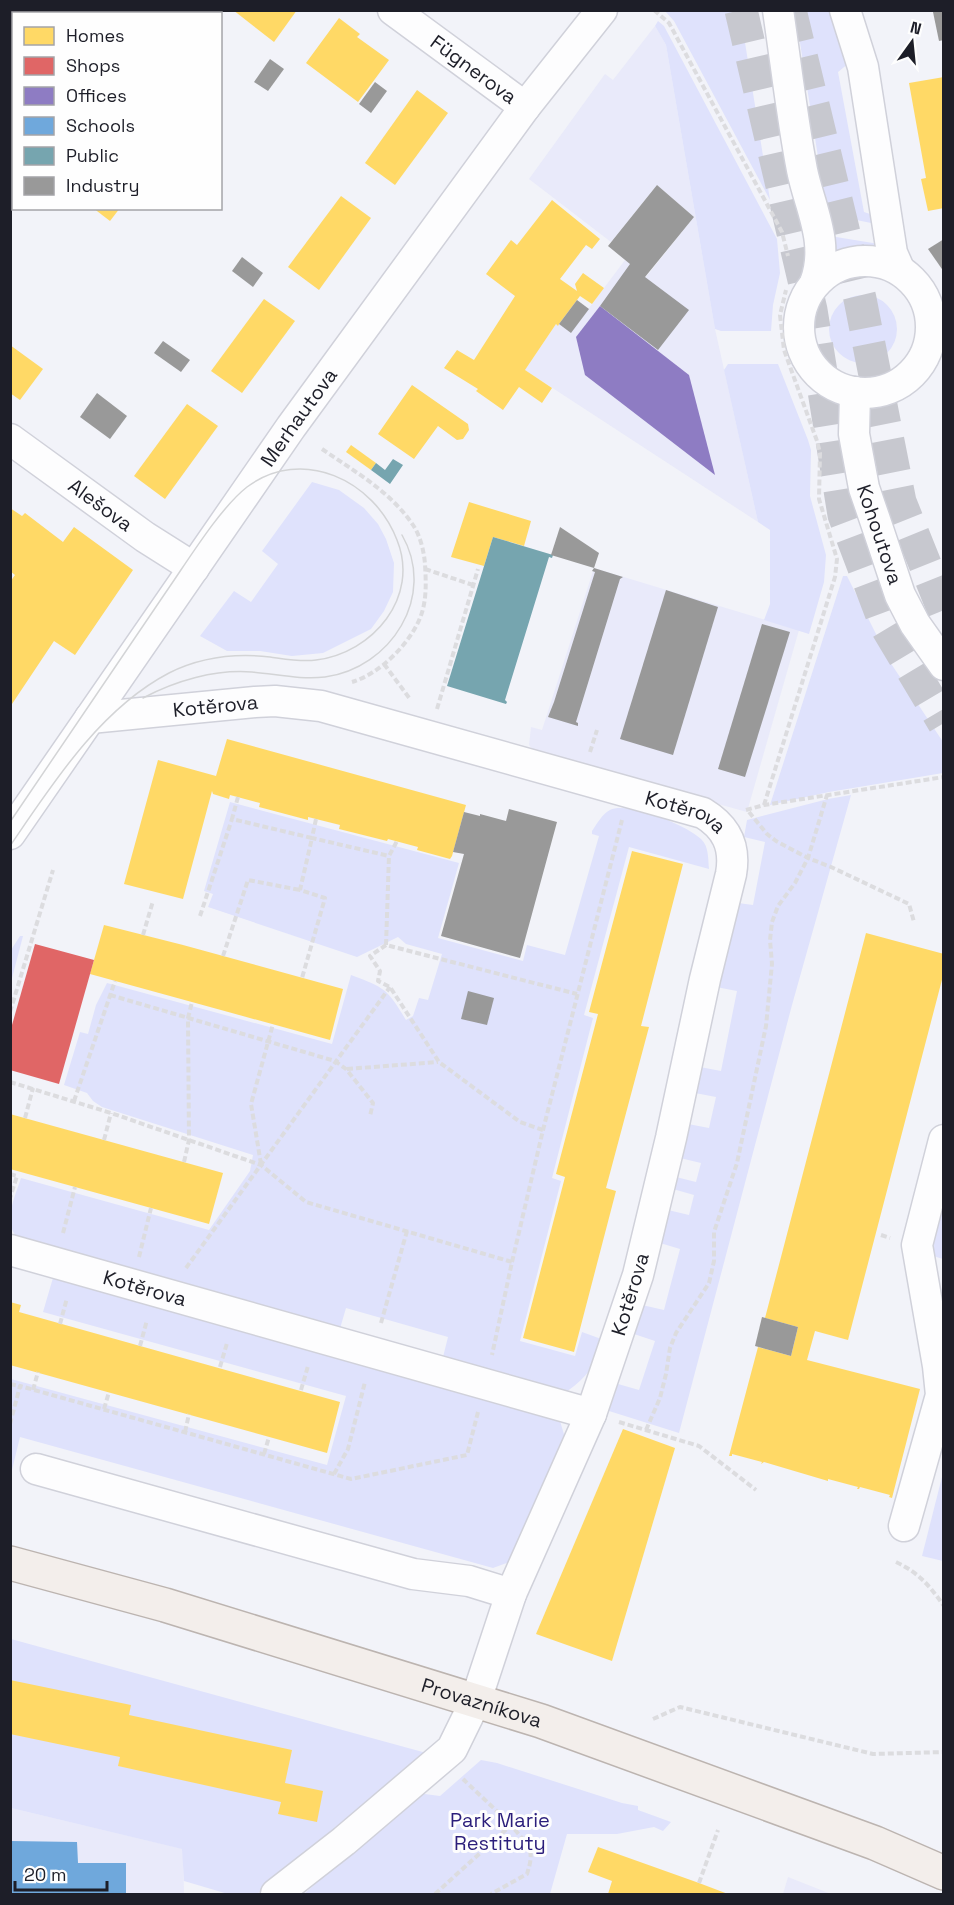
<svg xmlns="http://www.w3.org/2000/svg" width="954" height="1905" viewBox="0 0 954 1905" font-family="'Space Grotesk',sans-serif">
<rect width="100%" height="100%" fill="#f2f3f9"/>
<g fill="#e9eafa">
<polygon points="655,26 666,45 715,329 758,522 525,370 556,324 559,324 571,332 625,260 646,277 694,217 657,185 611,242 529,179 605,74 613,80"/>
<polygon points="594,568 799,630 747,812 537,754 529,745 531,727 542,730"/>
<polygon points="11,1808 183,1849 184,1894 11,1894"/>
<polygon points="788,1877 831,1894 783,1894"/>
</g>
<g fill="#dfe2fc">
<polygon points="665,11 740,11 770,200 674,21"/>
<polygon points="795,11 831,11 849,63 838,72 864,212 876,216 876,224 827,214"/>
<polygon points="658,21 664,26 777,239 780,273 773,305 771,331 721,331 715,329 666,45 655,26"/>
<polygon points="830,236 879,244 880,252 852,252 833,258"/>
<circle cx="863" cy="329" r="34"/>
<polygon points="728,364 778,364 808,440 811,450 810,496 826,555 824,582 809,634 764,620 770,604 770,530 758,522 724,370"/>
<polygon points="312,482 339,490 364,508 378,524 386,539 394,563 393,592 384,611 371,629 323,653 292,656 260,651 227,651 200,636 234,591 251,602 278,564 262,551"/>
<polygon points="843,576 847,576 890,662 943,742 943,773 829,792 770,805"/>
<polygon points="851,795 792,1005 679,1433 609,1411 618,1384 639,1390 655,1341 634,1334 642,1305 664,1310 680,1249 660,1243 668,1210 689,1215 694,1195 673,1189 676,1177 696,1182 701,1163 680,1158 688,1124 709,1128 716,1097 695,1093 700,1067 721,1071 737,991 716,987 731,902 753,905 765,842 744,837 747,820 828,799"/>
<path d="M230,802L459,863L438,938L523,961L527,945L565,955L599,836L592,834V831C597,824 602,814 610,810C628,801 686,825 701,839C709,846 708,859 709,869L629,847L584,1015L593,1018L552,1178L561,1181L520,1341L575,1356L582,1332L604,1340C595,1365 588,1377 566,1392L442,1361L448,1337L346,1308L339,1332L37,1248C31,1245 20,1241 16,1236C3,1220 16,1194 21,1178L209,1230L250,1171L253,1155L102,1107L93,1101L87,1093L64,1085L80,1032L88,1034L96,1005L107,983L332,1044L351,975C386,988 387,989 406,1020L413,1016L419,998L428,1000L442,954L406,944L398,937L357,957L208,907L213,894L204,891Z"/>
<polygon points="20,936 23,936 11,982 11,950"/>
<polygon points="943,1206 943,1259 930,1255"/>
<polygon points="55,1271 560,1421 566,1441 512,1561 493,1568 20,1437 11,1474 11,1379 327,1465 346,1396 43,1312"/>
<polygon points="943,1473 943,1561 922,1556"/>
<polygon points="11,1639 430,1754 339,1833 257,1894 228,1894 184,1881 182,1849 11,1808"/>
<polygon points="481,1760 497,1763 622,1803 638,1806 638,1810 671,1822 663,1831 654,1827 617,1834 567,1834 550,1894 304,1894 417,1793 440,1796"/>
</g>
<g fill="#ffd966">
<polygon points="233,10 297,10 274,42"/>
<polygon points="339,18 360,34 357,37 389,60 358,102 306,63"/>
<polygon points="944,77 944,208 928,211 921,179 926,178 909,83"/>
<polygon points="417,90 448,113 395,185 365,163"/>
<polygon points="14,127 14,176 10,174 10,131"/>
<polygon points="341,196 371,218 319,290 288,267"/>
<polygon points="552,200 600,239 592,249 586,245 560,279 577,291 575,284 583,273 604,288 592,304 580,296 559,324 558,326 556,324 525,370 552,388 542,403 519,387 503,410 476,391 478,389 444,368 457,350 474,360 515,296 486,274 511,240 517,245"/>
<polygon points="93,208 120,208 110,221"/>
<polygon points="264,299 295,321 242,393 211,371"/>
<polygon points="10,345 43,369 20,400 10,393"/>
<polygon points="412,385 468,424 469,430 463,439 457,440 438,426 414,459 378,434"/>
<polygon points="187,404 218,426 165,499 134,476"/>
<polygon points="351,445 376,463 371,470 346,452"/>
<polygon points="469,502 531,521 524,546 493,537 484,566 451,557"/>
<polygon points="10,508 22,516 25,513 63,542 74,527 133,570 75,655 54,641 10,707 10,582 15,575 10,571"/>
<polygon points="227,739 466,805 452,856 450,859 417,850 418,847 388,839 387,841 339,829 340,825 308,817 308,820 259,807 260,803 230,795 229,799 213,794 212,791 183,899 124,884 158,760 216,776"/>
<polygon points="632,851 683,864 641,1026 649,1027 606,1188 616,1191 574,1352 523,1338 565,1177 556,1174 598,1014 589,1012"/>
<polygon points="104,925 183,945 343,989 330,1040 90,974"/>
<polygon points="866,933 944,954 944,972 848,1340 815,1331 807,1360 920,1389 892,1498 889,1497 890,1495 860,1487 859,1489 857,1489 858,1487 828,1479 828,1481 764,1462 761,1464 762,1462 732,1454 732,1456 729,1456 758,1347 791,1356 798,1327 765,1318"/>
<polygon points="10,1114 223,1173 209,1224 10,1169"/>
<polygon points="10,1302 21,1305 19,1312 340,1402 327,1453 10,1365"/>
<polygon points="623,1429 675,1448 612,1661 536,1634"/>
<polygon points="10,1680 131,1705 129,1715 292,1750 285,1783 323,1791 317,1822 278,1814 281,1802 118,1766 120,1757 10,1734"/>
<polygon points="598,1847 699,1883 728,1894 608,1894 612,1881 588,1872"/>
</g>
<polygon fill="#e06666" points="35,944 94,960 59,1084 10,1070 10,1032"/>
<polygon fill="#8e7cc3" points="600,306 689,375 715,475 585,375 576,337"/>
<polygon fill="#6fa8dc" points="10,1841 77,1842 78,1863 126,1863 126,1894 10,1894"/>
<g fill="#76a5af">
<polygon points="393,459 403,465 390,484 371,470 376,463 385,470"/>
<polygon points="493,537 553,555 552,558 549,557 505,700 507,702 506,704 447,686"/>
</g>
<g fill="#999">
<polygon points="17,10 29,10 31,14 14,14 14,44 10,38 10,14"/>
<polygon points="944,10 944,40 939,41 933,12"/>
<polygon points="270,59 284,69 268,91 254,82"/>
<polygon points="375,82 387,91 371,113 359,104"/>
<polygon points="657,185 694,217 645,277 689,310 658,350 600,306 630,264 608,246"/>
<polygon points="944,239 944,272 928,249"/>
<polygon points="242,257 263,273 253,287 232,271"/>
<polygon points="577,300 589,309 571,333 559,324"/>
<polygon points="163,341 190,360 181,372 154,353"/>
<polygon points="97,393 127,416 110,439 80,417"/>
<polygon points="560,527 599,553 594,568 551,555"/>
<polygon points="594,568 623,577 620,579 576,722 578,723 578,726 548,717 554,702 595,572 592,571"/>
<polygon points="666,590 718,607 673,755 620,739"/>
<polygon points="762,624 790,632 745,777 718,769"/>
<polygon points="509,809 557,822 520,958 441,936 464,854 453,852 464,812 480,816 480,814 506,821"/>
<polygon points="468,991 494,998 487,1025 461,1019"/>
<polygon points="762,1317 798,1327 791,1356 755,1346"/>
</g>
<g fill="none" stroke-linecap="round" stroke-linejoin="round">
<g stroke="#c7c8cf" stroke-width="33" stroke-dasharray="33 16" stroke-linecap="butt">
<polyline points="741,10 811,310 844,515 886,626 944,723"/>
<polyline points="790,10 860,299 900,502 944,611"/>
</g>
<g stroke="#d0d1da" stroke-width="33">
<g id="minor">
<polyline points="49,10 51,14"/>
<path id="s1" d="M393,10L525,107"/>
<path d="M778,10C786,64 792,118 802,170C810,209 830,242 815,283"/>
<polyline points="845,10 863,67 892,253 899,269"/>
<circle cx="865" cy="327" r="66"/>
<path id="s2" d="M855,392L854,434L864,488L875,520L900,595L915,624L944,665"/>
<path id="s3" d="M10,439L145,537L194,568"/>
<path id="s4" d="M90,718L255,702L275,701L321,706L703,813C726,827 736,846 731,874L705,979L671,1138L638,1275L591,1414L511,1594L476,1700L452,1749L344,1841L276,1894"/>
<path id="s5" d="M10,834L291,427L525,107L602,10"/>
<path id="s6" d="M10,1250L591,1414"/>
<polyline points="36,1469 413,1574 469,1581 511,1594"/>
<polyline points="904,1526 941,1395 938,1366 917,1245 944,1140"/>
</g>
</g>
<g stroke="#bcb4b0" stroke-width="36">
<g id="major">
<path id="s7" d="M10,1563L165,1605L541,1721L875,1843L944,1873"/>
</g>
</g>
<g stroke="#dcdcdf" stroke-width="4" stroke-dasharray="6 3" stroke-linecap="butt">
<polyline points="654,10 669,23 782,232 788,256"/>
<path d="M322,449C355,472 390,491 413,525C420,535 424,551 425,564C426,582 427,601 420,618C409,645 379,674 352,682"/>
<polyline points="425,569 473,585"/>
<polyline points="384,664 410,699"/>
<polyline points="437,709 478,569"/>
<polyline points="590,752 597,730"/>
<polyline points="238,797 232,819 312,838 300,890 325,898 302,978"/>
<polyline points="764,805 835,577 837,559 819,499 820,453 817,441 784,350 780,315 786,290"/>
<polyline points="746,810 764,805 944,777"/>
<polyline points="749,812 767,834 776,841 808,858 831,867 909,904 914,922"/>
<polyline points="316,819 312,838 389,856"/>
<polyline points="200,916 232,819"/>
<polyline points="143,935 153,901"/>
<polyline points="386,945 389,856 397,841"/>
<polyline points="223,956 248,880 300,890"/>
<polyline points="110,995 335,1061 346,1069 373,1103 370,1116"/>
<polyline points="10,1012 53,870"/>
<polyline points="347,1069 438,1062"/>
<polyline points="10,1082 111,1113 261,1165 306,1202 512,1262 492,1355"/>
<polyline points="74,1101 115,981"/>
<polyline points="25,1118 33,1088"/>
<polyline points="543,1130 520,1122 439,1062 390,987 378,981 380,971 370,956 386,945 577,994"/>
<polyline points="104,1140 111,1113"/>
<polyline points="184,1162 189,1140 188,1018 192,1002"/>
<polyline points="261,1164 251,1104 273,1024"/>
<polyline points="10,1174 17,1176 10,1198"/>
<polyline points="63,1233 75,1187"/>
<polyline points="881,1235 890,1238"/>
<polyline points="139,1257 151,1208"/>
<polyline points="512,1262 543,1130 622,820"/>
<polyline points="186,1268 390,987"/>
<polyline points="381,1323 407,1231"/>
<polyline points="60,1324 67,1298"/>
<polyline points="140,1346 147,1320"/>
<polyline points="220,1367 227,1343"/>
<polyline points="10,1384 20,1386"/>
<polyline points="33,1390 38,1372"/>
<polyline points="301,1390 308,1366"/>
<polyline points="104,1409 109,1392"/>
<polyline points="619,1422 699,1446 756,1490"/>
<polyline points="10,1424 20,1386 351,1479 467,1455 478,1412"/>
<polyline points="646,1430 660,1398 666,1374 670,1348 676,1333 709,1283 714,1261 714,1232 737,1163 766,1026 772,964 770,940 772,922 778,906 795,883 808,858 827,795"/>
<polyline points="185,1432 189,1414"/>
<polyline points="264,1454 269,1437"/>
<polyline points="334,1474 348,1449 365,1382"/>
<path d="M896,1562C919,1573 929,1585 944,1606"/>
<polyline points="653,1719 680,1707 873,1754 944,1752"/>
<path d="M463,1779C477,1793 525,1835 530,1851C532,1859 529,1867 527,1874L491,1894"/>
<polyline points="699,1883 718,1830"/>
<polyline points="435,1894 511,1825"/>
</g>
<use href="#minor" stroke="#fdfdfe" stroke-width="30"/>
<use href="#major" stroke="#f3eeeb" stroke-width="33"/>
<g stroke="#d3d4d6" stroke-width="1.5">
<path d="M143,698C175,681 215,669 252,672C276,674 301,680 325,677C391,668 437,596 402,535"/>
<path d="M10,822C62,745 114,669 166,592C187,562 219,509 247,487C302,446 374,480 397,540C420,597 373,653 316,660C301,662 285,659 270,657C235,653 201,657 169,673C100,709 53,783 10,846"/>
</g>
</g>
<g text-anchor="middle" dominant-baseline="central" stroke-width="6" stroke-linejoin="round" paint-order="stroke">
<g font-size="20" fill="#1d1e28" stroke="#fefefe">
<text stroke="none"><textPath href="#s1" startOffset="100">Fügnerova</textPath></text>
<text stroke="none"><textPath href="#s5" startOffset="507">Merhautova</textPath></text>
<text stroke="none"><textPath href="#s3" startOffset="112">Alešova</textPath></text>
<text stroke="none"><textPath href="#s2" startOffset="146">Kohoutova</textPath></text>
<text stroke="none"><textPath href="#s4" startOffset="126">Kotěrova</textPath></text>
<text stroke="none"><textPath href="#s4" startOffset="612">Kotěrova</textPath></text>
<text stroke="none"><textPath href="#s6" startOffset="140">Kotěrova</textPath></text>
<text transform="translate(630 1294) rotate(-73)">Kotěrova</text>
<text stroke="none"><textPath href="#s7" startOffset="492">Provazníkova</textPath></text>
</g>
<g font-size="20" fill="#2b1e7b" stroke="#fefefe">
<text x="500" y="1820">Park Marie<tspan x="500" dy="23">Restituty</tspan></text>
</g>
</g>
<rect width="954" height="1905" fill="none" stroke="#1d1e28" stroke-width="24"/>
<rect x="12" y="12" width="210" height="198" fill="#fefefe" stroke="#a4a4a8" stroke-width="1.5"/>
<rect x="24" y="27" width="30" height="18" fill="#ffd966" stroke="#a4a4a8" stroke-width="1.5"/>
<text x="66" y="42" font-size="18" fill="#1d1e28">Homes</text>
<rect x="24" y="57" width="30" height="18" fill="#e06666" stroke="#a4a4a8" stroke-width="1.5"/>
<text x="66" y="72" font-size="18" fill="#1d1e28">Shops</text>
<rect x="24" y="87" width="30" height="18" fill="#8e7cc3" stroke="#a4a4a8" stroke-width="1.5"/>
<text x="66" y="102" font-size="18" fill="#1d1e28">Offices</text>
<rect x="24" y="117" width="30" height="18" fill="#6fa8dc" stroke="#a4a4a8" stroke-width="1.5"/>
<text x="66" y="132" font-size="18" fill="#1d1e28">Schools</text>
<rect x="24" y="147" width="30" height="18" fill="#76a5af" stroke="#a4a4a8" stroke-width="1.5"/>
<text x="66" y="162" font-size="18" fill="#1d1e28">Public</text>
<rect x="24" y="177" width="30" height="18" fill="#999999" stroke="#a4a4a8" stroke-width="1.5"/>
<text x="66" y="192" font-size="18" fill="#1d1e28">Industry</text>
<g transform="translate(912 42) rotate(15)" stroke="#fefefe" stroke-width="4.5" paint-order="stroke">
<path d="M0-4.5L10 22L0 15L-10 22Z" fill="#1d1e28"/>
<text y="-9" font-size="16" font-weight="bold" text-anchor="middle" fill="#1d1e28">N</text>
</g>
<path d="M15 1881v9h92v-9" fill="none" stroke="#1d1e28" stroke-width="3"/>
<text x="24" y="1881" font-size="18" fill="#1d1e28" stroke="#fefefe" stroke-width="4.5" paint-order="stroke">20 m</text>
</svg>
